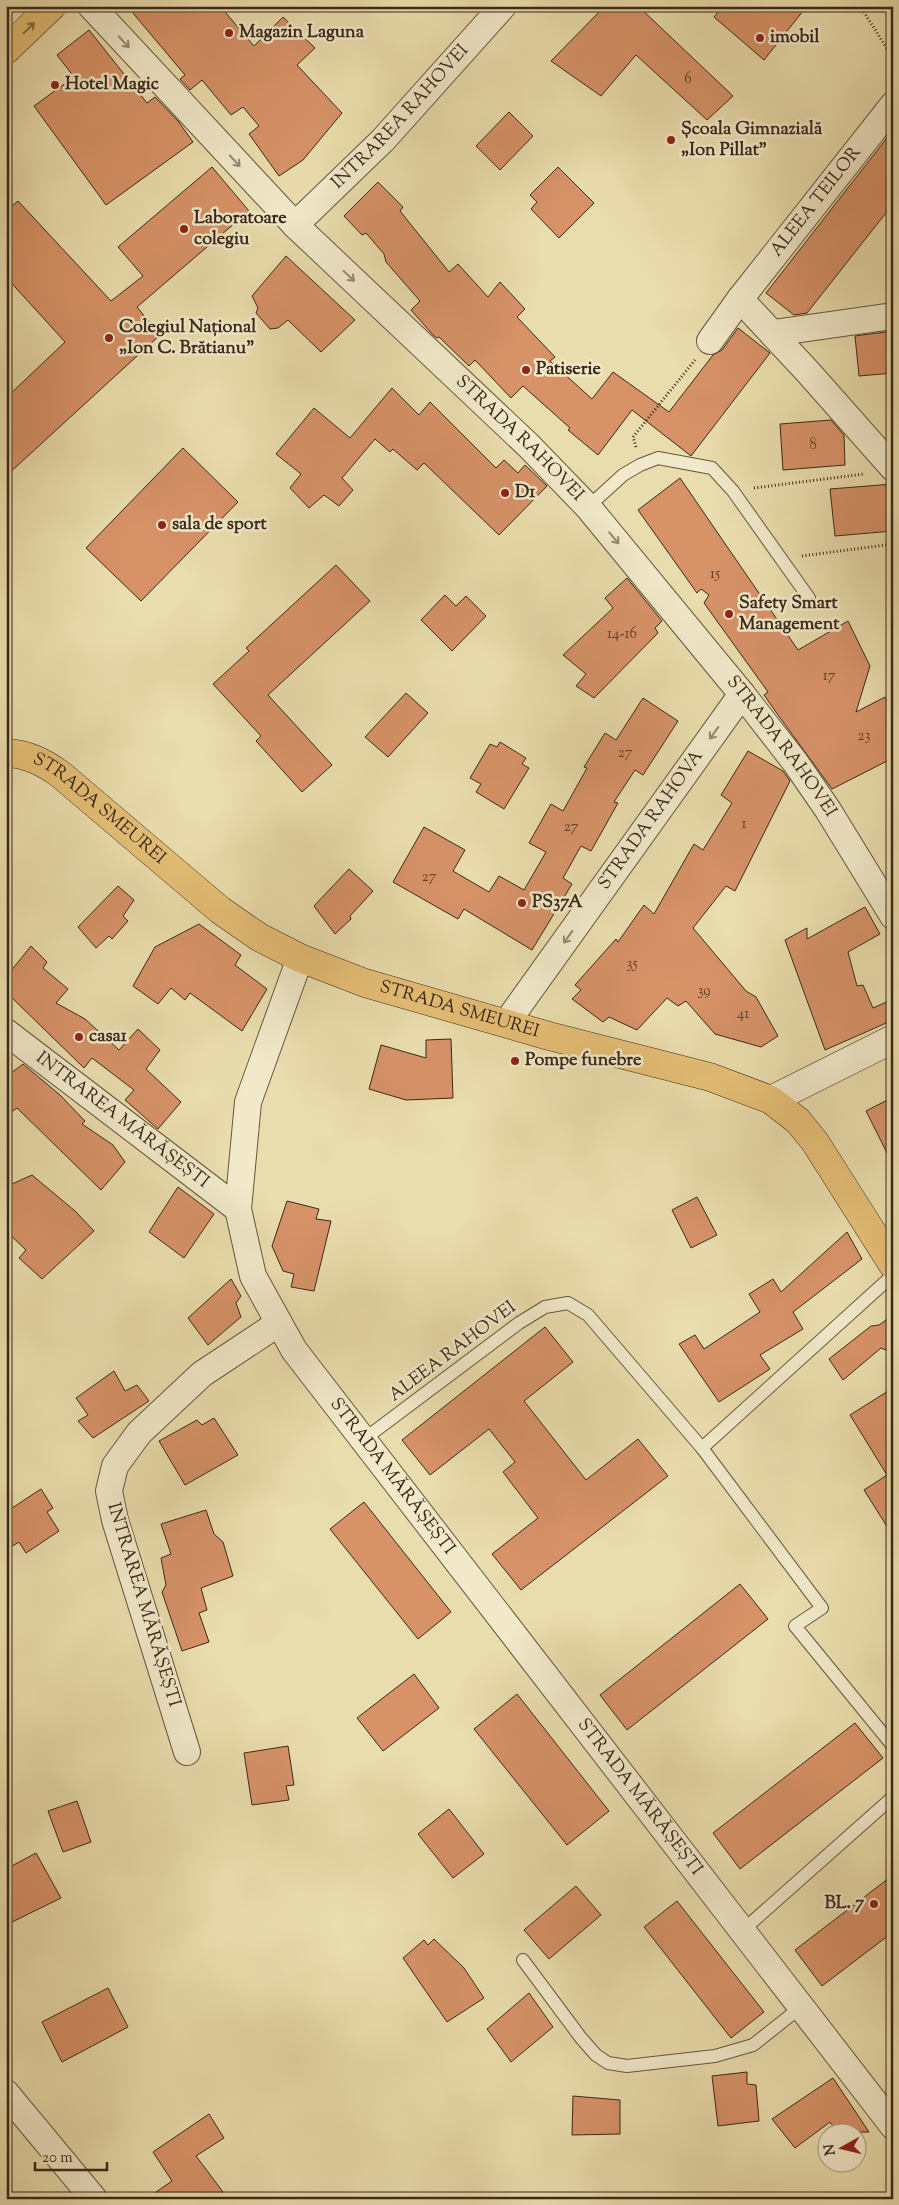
<svg xmlns="http://www.w3.org/2000/svg" width="899" height="2205" viewBox="0 0 899 2205" font-family="'Sorts Mill Goudy',serif">
<rect width="100%" height="100%" fill="#eaddad"/>
<filter id="stains"><feTurbulence type="fractalNoise" baseFrequency=".004" numOctaves="4"/><feColorMatrix values="0 0 0 0 .2 0 0 0 0 .09 0 0 0 0 .02 0 0 0 .5 -.17"/></filter>
<radialGradient id="worn" r=".72"><stop offset=".6" stop-color="#630" stop-opacity="0"/><stop offset="1" stop-color="#630" stop-opacity=".3"/></radialGradient>
<g fill="#d79268" stroke="#392919">
<polygon points="127,6 220,6 254,46 283,17 315,48 297,65 342,113 303,160 279,176 249,134 259,126 243,107 231,115 202,80 190,90 180,79 185,75"/>
<polygon points="605,6 638,6 733,96 707,120 636,55 601,96 551,61"/>
<polygon points="723,6 807,6 764,60 714,17"/>
<polygon points="89,30 147,103 155,97 178,121 193,142 106,205 34,106 74,77 57,55"/>
<polygon points="509,112 533,136 500,170 476,146"/>
<polygon points="893,130 893,204 807,313 794,315 766,293"/>
<polygon points="212,167 249,211 137,307 160,335 6,476 6,398 65,342 6,277 6,211 18,201 111,301 143,276 118,247"/>
<polygon points="558,167 594,203 559,238 531,209 537,202 530,195"/>
<polygon points="378,182 403,207 400,211 449,272 458,264 488,297 500,282 525,309 517,317 555,357 550,361 592,399 613,372 669,412 713,355 722,350 738,328 770,353 691,456 632,410 598,455 568,430 570,428 523,386 511,398 475,360 469,366 439,337 437,338 433,335 411,310 420,301 386,262 384,254 366,233 362,235 344,216"/>
<polygon points="286,256 355,320 321,352 288,320 278,328 270,329 256,313 258,308 252,296"/>
<polygon points="893,331 893,373 859,376 855,336"/>
<polygon points="392,388 419,415 430,402 496,468 504,460 518,473 525,465 547,486 499,535 424,463 417,470 393,449 390,452 375,439 342,478 353,490 339,506 324,495 309,508 290,488 301,474 276,454 314,408 350,438"/>
<polygon points="831,420 844,435 845,465 783,470 780,424"/>
<polygon points="183,448 238,502 141,601 86,548"/>
<polygon points="680,478 798,650 848,621 870,666 856,712 885,697 893,712 893,758 832,789 778,715 764,695 768,692 704,603 709,595 701,589 697,593 638,510"/>
<polygon points="893,484 893,531 835,536 830,489"/>
<polygon points="336,565 370,601 268,695 332,765 302,792 256,741 261,736 213,684 249,651 246,648"/>
<polygon points="627,578 662,621 655,628 658,633 594,698 576,686 586,674 563,655 613,608 605,598"/>
<polygon points="445,595 456,606 466,596 486,616 452,651 421,620"/>
<polygon points="406,693 428,713 388,757 365,737"/>
<polygon points="643,698 678,721 643,775 635,770 614,802 618,803 591,851 581,846 563,878 572,884 532,950 464,909 458,919 393,882 424,827 465,850 453,871 489,892 499,876 524,890 546,852 529,843 551,804 563,811 587,768 584,767 605,733 616,740"/>
<polygon points="500,742 526,758 522,764 529,768 504,809 476,792 481,784 470,778 490,744 497,747"/>
<polygon points="748,751 783,771 790,781 735,891 726,886 693,928 746,991 756,997 778,1036 761,1047 715,1034 686,1001 678,1006 667,998 637,1030 609,1017 603,1022 572,999 581,990 575,985 616,939 618,942 644,905 654,914 694,844 703,850 732,803 721,795"/>
<polygon points="349,869 373,891 350,916 351,919 335,934 314,906"/>
<polygon points="118,886 134,900 123,916 128,921 112,939 109,936 96,948 78,927"/>
<polygon points="865,907 880,934 848,952 857,986 863,985 873,1008 893,999 893,1020 825,1050 785,940 807,928 807,939"/>
<polygon points="199,924 241,955 235,965 267,989 242,1031 190,993 185,1000 171,988 158,1004 133,986 155,947"/>
<polygon points="31,946 47,962 43,968 68,989 56,1003 85,1019 119,1050 138,1029 160,1050 146,1069 181,1102 158,1129 125,1100 134,1090 92,1058 84,1068 6,992 6,977"/>
<polygon points="451,1039 453,1098 406,1100 369,1089 381,1045 426,1058 426,1040"/>
<polygon points="23,1064 60,1095 85,1121 82,1124 113,1145 125,1162 101,1190 17,1108 6,1116 6,1077"/>
<polygon points="893,1097 893,1165 866,1111"/>
<polygon points="32,1175 75,1211 94,1231 42,1279 19,1258 26,1250 6,1231 6,1190 12,1184"/>
<polygon points="178,1187 214,1214 184,1258 149,1232"/>
<polygon points="697,1197 717,1235 691,1248 672,1210"/>
<polygon points="287,1201 319,1209 316,1219 331,1221 314,1291 291,1287 294,1274 283,1271 272,1246"/>
<polygon points="847,1232 862,1259 793,1312 803,1329 760,1355 770,1369 719,1402 679,1344 695,1335 704,1349 760,1312 749,1294 773,1279 781,1292"/>
<polygon points="231,1279 241,1296 236,1303 241,1317 208,1345 188,1318"/>
<polygon points="893,1315 893,1353 881,1348 843,1380 829,1359 871,1326 879,1325"/>
<polygon points="545,1327 573,1362 524,1401 586,1480 638,1439 668,1476 521,1590 492,1554 538,1518 503,1472 515,1462 489,1429 430,1475 402,1440"/>
<polygon points="114,1371 125,1391 137,1385 149,1401 93,1438 78,1421 88,1415 76,1398"/>
<polygon points="893,1388 893,1536 864,1490 887,1475 850,1415"/>
<polygon points="214,1418 238,1455 185,1485 159,1441 197,1420 202,1425"/>
<polygon points="41,1489 53,1508 47,1512 59,1531 26,1553 19,1542 6,1550 6,1512"/>
<polygon points="364,1502 451,1612 418,1639 330,1529"/>
<polygon points="206,1510 214,1534 223,1542 233,1576 201,1588 207,1610 199,1613 209,1642 182,1651 162,1592 166,1585 161,1558 171,1554 161,1524"/>
<polygon points="740,1584 768,1619 627,1730 600,1695"/>
<polygon points="414,1674 439,1708 383,1751 357,1718"/>
<polygon points="517,1694 609,1811 567,1845 474,1729"/>
<polygon points="855,1723 883,1758 740,1869 713,1833"/>
<polygon points="288,1746 294,1785 286,1786 289,1800 252,1805 244,1753"/>
<polygon points="77,1801 91,1842 63,1852 48,1811"/>
<polygon points="449,1809 484,1854 453,1878 418,1834"/>
<polygon points="36,1853 61,1898 6,1925 6,1869"/>
<polygon points="893,1875 893,1932 822,1986 795,1950"/>
<polygon points="576,1886 601,1915 549,1959 524,1930"/>
<polygon points="677,1901 764,2012 731,2038 644,1927"/>
<polygon points="434,1939 464,1968 484,1998 447,2022 403,1958 424,1940 428,1945"/>
<polygon points="108,1988 128,2027 62,2062 42,2022"/>
<polygon points="529,1993 553,2027 511,2062 487,2029"/>
<polygon points="747,2072 747,2084 756,2085 759,2121 718,2126 712,2076"/>
<polygon points="833,2078 869,2132 837,2132 830,2122 795,2148 772,2119"/>
<polygon points="573,2096 620,2100 620,2134 572,2135"/>
<polygon points="209,2114 224,2138 196,2156 223,2192 212,2199 146,2199 172,2181 153,2152"/>
</g>
<g fill="none" stroke-linecap="round" stroke-linejoin="round">
<g stroke="#65563e" stroke-width="14">
<g id="service">
<polyline points="588,507 623,475 640,465 658,458 712,468 733,491 809,598"/>
<polyline points="363,1440 519,1323 545,1307 568,1303 588,1315 702,1448 822,1608 795,1626 893,1746"/>
<polyline points="702,1448 893,1275"/>
<polyline points="742,1931 893,1797"/>
<polyline points="523,1960 581,2038 596,2055 608,2063 627,2066 715,2056 753,2045 801,2007"/>
</g>
</g>
<g stroke="#65563e" stroke-width="28">
<g id="minor">
<path id="s1" d="M91,6L295,225L529,446L588,507L742,694L795,762L828,810L893,916"/>
<path id="s2" d="M295,225L383,140L503,6"/>
<polyline points="740,299 808,372 893,468"/>
<polyline points="773,333 893,316"/>
<path id="s3" d="M710,341L740,299L893,105"/>
<path id="s4" d="M300,958L248,1102L238,1209L253,1276L294,1350L893,2126"/>
<path id="s5" d="M507,1022L742,694"/>
<path id="s6" d="M6,1032L238,1209"/>
<polyline points="187,1752 115,1520 109,1491 115,1466 139,1433 202,1374 279,1323"/>
<polyline points="6,2093 94,2199"/>
</g>
</g>
<g stroke="#392919" stroke-width="29">
<polyline id="secondary" points="771,1100 893,1039"/>
</g>
<g stroke="#392919" stroke-width="29">
<g id="primary">
<polyline points="6,50 52,6"/>
<path id="s7" d="M6,753C28,754 43,762 60,774L220,910L259,937L300,958L365,983L549,1036L710,1077L771,1100L798,1121L815,1142L893,1265"/>
</g>
</g>
<g stroke="#392919" stroke-width="3" stroke-dasharray="1 2.5" stroke-linecap="butt">
<polyline points="860,6 888,50"/>
<polyline points="636,447 633,437 695,360"/>
<polyline points="754,488 864,474"/>
<polyline points="802,556 893,544"/>
</g>
<use href="#service" stroke="#f1e9ca" stroke-width="12"/>
<use href="#minor" stroke="#f1e9ca" stroke-width="26"/>
<use href="#secondary" stroke="#f1e9ca" stroke-width="28"/>
<use href="#primary" stroke="#e5be76" stroke-width="28"/>
</g>
<defs><path id="oneway-shaft" d="M-6 0H5M1.5-3L5.5 0L1.5 3" fill="none" stroke-width="1.6" stroke-linecap="round" stroke-linejoin="round" transform="scale(1.25)"/></defs>
<use stroke="#866c43" href="#oneway-shaft" transform="translate(29 28) rotate(-44)"/>
<g stroke="#958972">
<use href="#oneway-shaft" transform="translate(124 42) rotate(47)"/>
<use href="#oneway-shaft" transform="translate(235 161) rotate(47)"/>
<use href="#oneway-shaft" transform="translate(349 276) rotate(43)"/>
<use href="#oneway-shaft" transform="translate(614 538) rotate(50)"/>
<use href="#oneway-shaft" transform="translate(714 733) rotate(126)"/>
<use href="#oneway-shaft" transform="translate(568 937) rotate(126)"/>
</g>
<g fill="#8f2418" stroke="#f1e9ca" stroke-width="2">
<circle cx="229" cy="33" r="5"/>
<circle cx="760" cy="38" r="5"/>
<circle cx="55" cy="85" r="5"/>
<circle cx="671" cy="140" r="5"/>
<circle cx="184" cy="229" r="5"/>
<circle cx="109" cy="338" r="5"/>
<circle cx="526" cy="370" r="5"/>
<circle cx="505" cy="493" r="5"/>
<circle cx="162" cy="525" r="5"/>
<circle cx="729" cy="614" r="5"/>
<circle cx="522" cy="903" r="5"/>
<circle cx="79" cy="1037" r="5"/>
<circle cx="515" cy="1061" r="5"/>
<circle cx="874" cy="1904" r="5"/>
</g>
<g text-anchor="middle" dominant-baseline="central" stroke-width="5" stroke-linejoin="round" paint-order="stroke">
<g font-size="15" fill="#60432d">
<text x="688" y="79">6</text>
<text x="813" y="445">8</text>
<text x="715" y="574">15</text>
<text x="622" y="634">14-16</text>
<text x="829" y="676">17</text>
<text x="864" y="736">23</text>
<text x="625" y="753">27</text>
<text x="744" y="824">1</text>
<text x="571" y="827">27</text>
<text x="429" y="877">27</text>
<text x="632" y="964">35</text>
<text x="704" y="991">39</text>
<text x="743" y="1014">41</text>
</g>
<g font-size="18" font-weight="bold" fill="#392919" stroke="#f1e9ca" text-anchor="start">
<text x="239" y="33">Magazin Laguna</text>
<text x="770" y="38">imobil</text>
<text x="65" y="85">Hotel Magic</text>
<text x="681" y="130">Școala Gimnazială<tspan x="681" dy="21">„Ion Pillat”</tspan></text>
<text x="194" y="219">Laboratoare<tspan x="194" dy="21">colegiu</tspan></text>
<text x="119" y="328">Colegiul Național<tspan x="119" dy="21">„Ion C. Brătianu"</tspan></text>
<text x="536" y="370">Patiserie</text>
<text x="515" y="493">D1</text>
<text x="172" y="525">sala de sport</text>
<text x="739" y="604">Safety Smart<tspan x="739" dy="21">Management</tspan></text>
<text x="532" y="903">PS37A</text>
<text x="89" y="1037">casa1</text>
<text x="525" y="1061">Pompe funebre</text>
<text x="864" y="1904" text-anchor="end">BL. 7</text>
</g>
<g font-size="18" fill="#392919" stroke="#f1e9ca">
<text stroke="none"><textPath href="#s2" startOffset="151">INTRAREA RAHOVEI</textPath></text>
<text stroke="none"><textPath href="#s3" startOffset="175">ALEEA TEILOR</textPath></text>
<text stroke="none"><textPath href="#s1" startOffset="609">STRADA RAHOVEI</textPath></text>
<text stroke="none"><textPath href="#s1" startOffset="1014">STRADA RAHOVEI</textPath></text>
<text stroke="none"><textPath href="#s7" startOffset="111">STRADA SMEUREI</textPath></text>
<text stroke="none"><textPath href="#s5" startOffset="248">STRADA RAHOVA</textPath></text>
<text stroke="none"><textPath href="#s7" startOffset="530">STRADA SMEUREI</textPath></text>
<text stroke="none"><textPath href="#s6" startOffset="146">INTRAREA MĂRĂȘEȘTI</textPath></text>
<text transform="translate(453 1352) rotate(-37)">ALEEA RAHOVEI</text>
<text stroke="none"><textPath href="#s4" startOffset="574">STRADA MĂRĂȘEȘTI</textPath></text>
<text transform="translate(143 1605) rotate(73)">INTRAREA MĂRĂȘEȘTI</text>
<text stroke="none"><textPath href="#s4" startOffset="979">STRADA MĂRĂȘEȘTI</textPath></text>
</g>
</g>
<rect width="899" height="2205" fill="none" stroke="#eaddad" stroke-width="25"/>
<rect x="8" y="8" width="884" height="2190" fill="none" stroke="#392919" stroke-width="2.5"/>
<rect x="12" y="12" width="874" height="2180" fill="none" stroke="#392919"/>
<g transform="translate(842 2148) rotate(262)"><circle r="24" fill="#f1e9ca" stroke="#a79c83"/>
<path d="M0-4L9 19L0 12L-9 19Z" fill="#8f2418"/>
<text y="-8" font-size="14" font-weight="bold" text-anchor="middle" fill="#392919">N</text>
</g>
<path d="M35 2162v8h72v-8" fill="none" stroke="#392919" stroke-width="2.5"/>
<text x="42" y="2162" font-size="15" fill="#392919" stroke="#f1e9ca" stroke-width="4" paint-order="stroke">20 m</text>
<rect width="100%" height="100%" filter="url(#stains)"/>
<rect width="100%" height="100%" fill="url(#worn)"/>
</svg>
